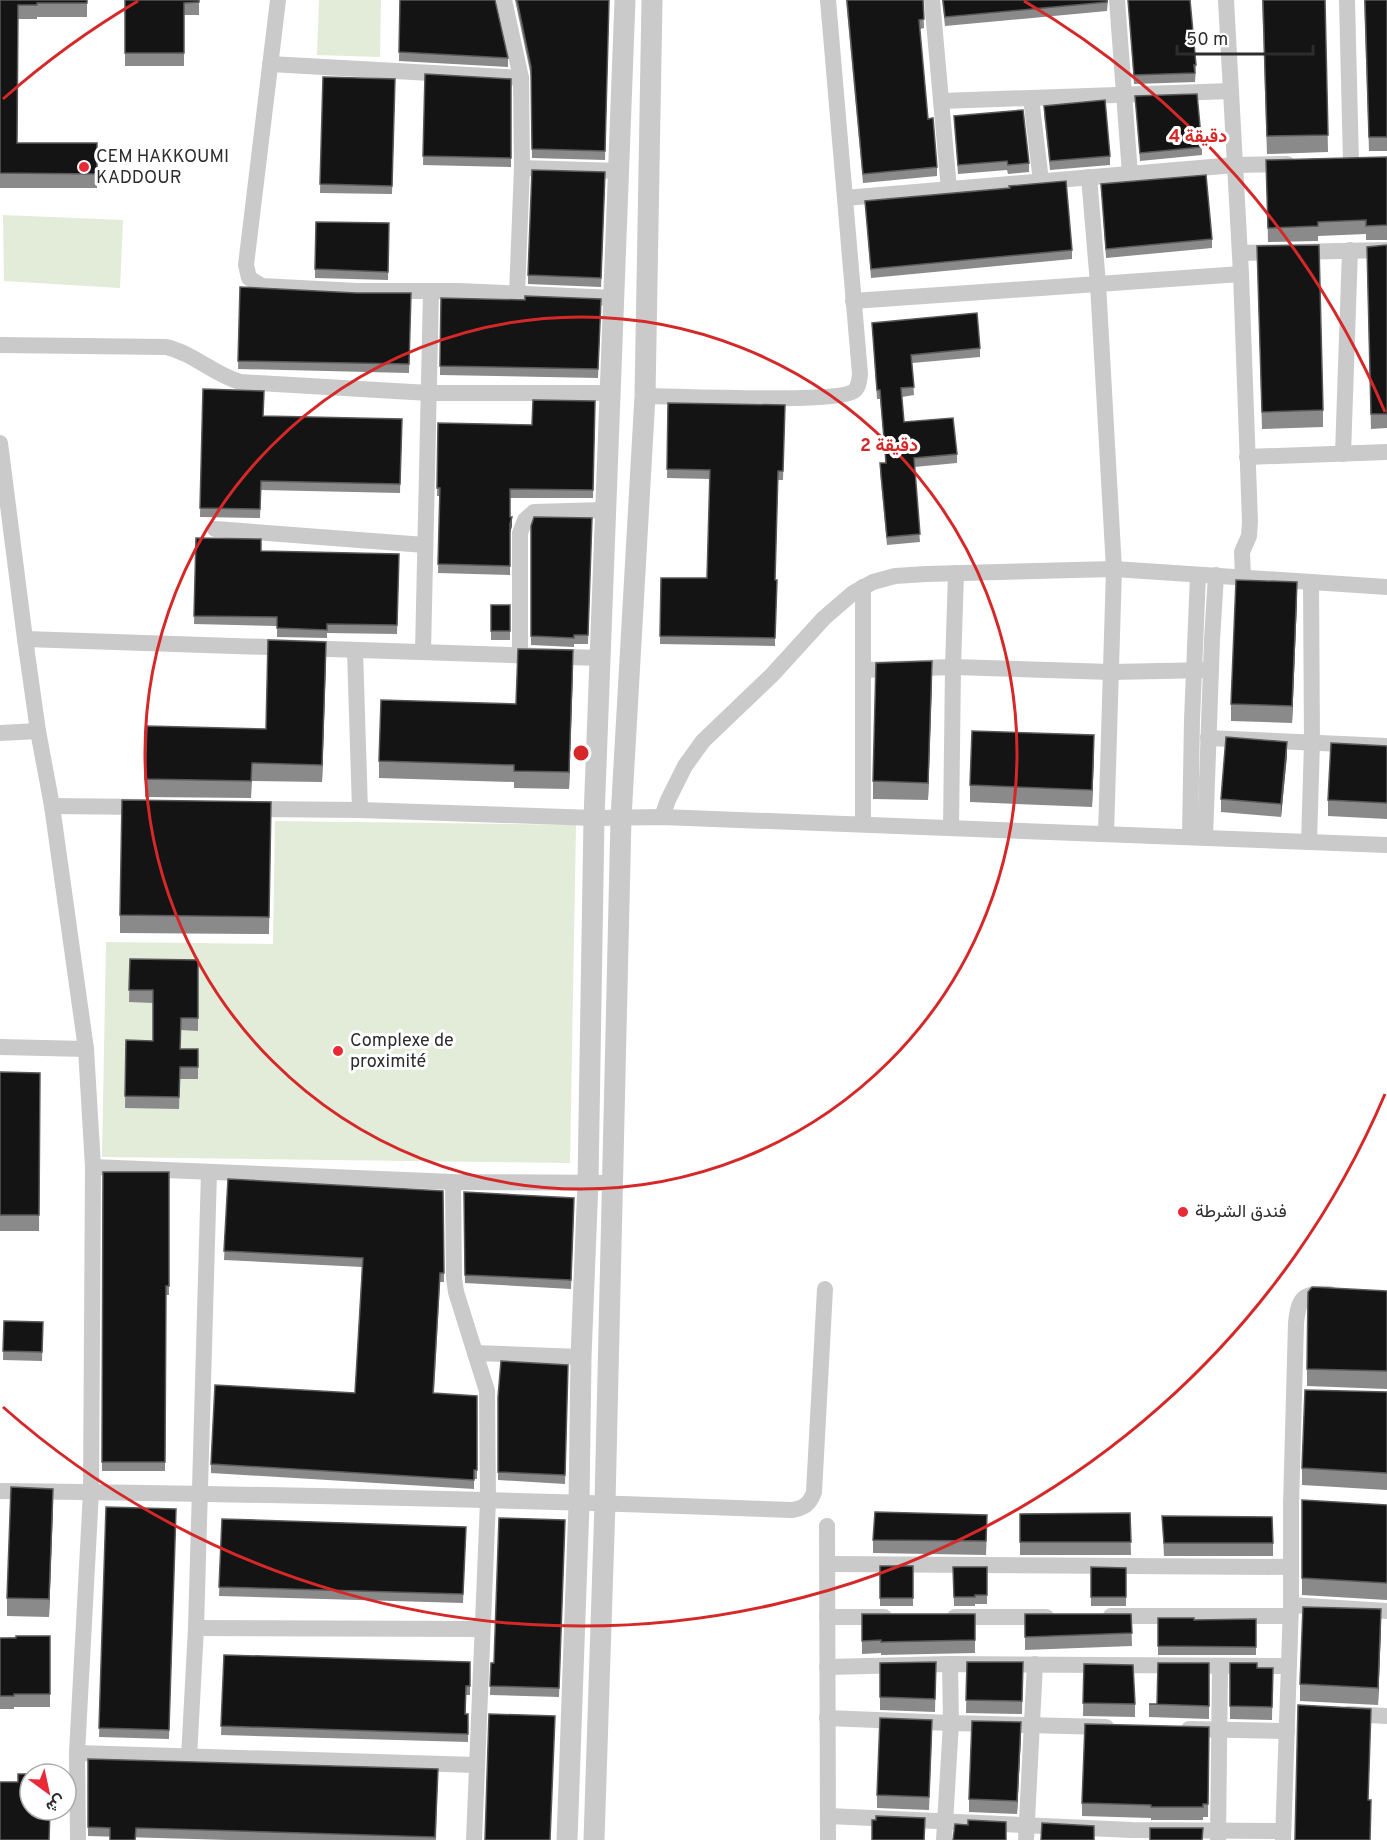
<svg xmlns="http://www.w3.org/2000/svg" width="1387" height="1840" viewBox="0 0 1387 1840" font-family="Overpass,Vazirmatn,sans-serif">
<rect width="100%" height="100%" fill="#fff"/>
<g fill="#e3ebd9">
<polygon points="319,0 381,0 380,57 317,55"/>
<polygon points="3,215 123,220 120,288 4,281"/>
<polygon points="275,821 576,825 570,1163 102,1157 106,942 273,944"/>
</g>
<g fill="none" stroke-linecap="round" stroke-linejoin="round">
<g stroke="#cacaca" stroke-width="16">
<polyline points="278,0 246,265 249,278 262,286 357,291 460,291 614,298"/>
<polyline points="504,0 521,78 522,168 517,294"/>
<polyline points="932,0 949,189"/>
<polyline points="1117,0 1130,174"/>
<polyline points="1226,0 1241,274 1250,522 1249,536 1242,552 1243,578"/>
<polyline points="1347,0 1351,162"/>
<polyline points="270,64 521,78"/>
<polyline points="1031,98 1041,181"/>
<polyline points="941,101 1231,91"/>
<polyline points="522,168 619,171"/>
<polyline points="1089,177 1098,284 1114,569 1106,834"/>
<polyline points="845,198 1235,165 1287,164"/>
<polyline points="1240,253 1387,250"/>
<polyline points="853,301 1241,274"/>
<path d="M0,345L166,347C193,353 213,374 240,382L429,393H611"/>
<path d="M645,396C676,396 837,404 854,391C859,387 859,381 860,374L828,0"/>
<polyline points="0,443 25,639 38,731 52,806 86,1049 93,1167 91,1492 77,1753 78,1840"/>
<polyline points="1343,454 1350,250"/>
<polyline points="1247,457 1387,452"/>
<polyline points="215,529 425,545"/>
<polyline points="863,587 863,824"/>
<polyline points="25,639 600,658"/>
<polyline points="355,650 360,810"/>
<polyline points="423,652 431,291"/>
<polyline points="520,654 520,533 525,520 534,512 604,510"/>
<polyline points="863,670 953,667 1111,672 1211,670"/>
<polyline points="0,733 38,731"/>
<polyline points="1208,738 1387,746"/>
<polyline points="52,806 145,807"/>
<polyline points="249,809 360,810 594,818 662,817 1387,845"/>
<polyline points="662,817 668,800 685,766 703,741 772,675 824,618 853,593 873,582 895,576 926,574 1114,569 1387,587"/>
<polyline points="951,828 953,667 956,573"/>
<polyline points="1190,837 1192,720 1198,575"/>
<polyline points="1205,838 1212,640 1216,575"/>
<polyline points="1309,842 1312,743 1311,582"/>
<polyline points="0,1047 86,1049"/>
<polyline points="93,1167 453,1182 613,1183"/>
<polyline points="453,1182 454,1278 456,1292 487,1391 488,1501 474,1840"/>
<polyline points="475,1353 581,1357"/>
<path d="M0,1491C264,1494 528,1500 792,1510C804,1508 810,1504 814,1492L825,1289"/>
<polyline points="827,1526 828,1840"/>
<polyline points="828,1564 1291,1567"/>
<polyline points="1291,1605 1387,1611"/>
<polyline points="1111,1616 1290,1616"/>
<polyline points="827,1617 884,1617"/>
<polyline points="955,1617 1046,1617"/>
<polyline points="196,1628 482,1629"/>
<polyline points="827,1667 950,1664 1289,1666"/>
<polyline points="1349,1714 1387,1716"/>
<polyline points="827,1718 951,1723 1106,1727"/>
<polyline points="1189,1729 1287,1731"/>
<polyline points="77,1753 476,1765"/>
<polyline points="189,1757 196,1628 209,1172"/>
<polyline points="828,1816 1132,1830 1283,1831"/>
<polyline points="944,1840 951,1723 950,1664"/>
<polyline points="1026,1840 1035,1664"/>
<polyline points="1218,1840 1220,1666"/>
<path d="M1283,1840L1291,1605V1505L1296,1323C1299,1296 1303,1293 1330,1294"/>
</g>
<g stroke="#cacaca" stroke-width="21">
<polyline points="567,1840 579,1504 581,1357 588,1182 594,818 625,0"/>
<polyline points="594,1840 605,1503 621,818 645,396 652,0"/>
</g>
</g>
<g fill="#8a8a8a">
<polygon points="0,0 87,0 87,17 37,17 37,19 18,19 17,143 97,143 97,188 0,188"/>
<polygon points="125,0 199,0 199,15 184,15 184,66 125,66"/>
<polygon points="400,0 508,58 508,67 399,61"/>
<polygon points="515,0 609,0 605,160 532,158 531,76"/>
<polygon points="846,0 923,0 924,28 920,29 928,119 937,167 937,176 863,183"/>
<polygon points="942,0 1108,0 1107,11 945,26"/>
<polygon points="1128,0 1190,0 1196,65 1195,82 1134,84"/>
<polygon points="1262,0 1325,0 1328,152 1267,154"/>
<polygon points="1364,0 1387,0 1387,151 1369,151"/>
<polygon points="425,74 511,79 511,167 423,165"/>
<polygon points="323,77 395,79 392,194 320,193"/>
<polygon points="1135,96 1202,147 1202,155 1140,161"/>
<polygon points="1044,106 1110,156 1110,165 1050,170 1044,114"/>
<polygon points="954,116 1029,163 1029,172 1008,174 1007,170 958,174"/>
<polygon points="1387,157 1387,240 1366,240 1366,234 1318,236 1318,241 1268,242 1266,160"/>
<polygon points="605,181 601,287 528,284 528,275"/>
<polygon points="1101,184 1212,239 1212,248 1106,258"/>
<polygon points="865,201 1072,250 1072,259 871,278"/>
<polygon points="389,223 388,280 315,278 315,269"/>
<polygon points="1387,245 1387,428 1371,429 1367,261"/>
<polygon points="1257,246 1323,410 1323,427 1262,429"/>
<polygon points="240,287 356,293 411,293 409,373 238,369"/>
<polygon points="441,298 525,300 601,299 598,378 440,375"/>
<polygon points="872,323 980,348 980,357 912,363 914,395 902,397 904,422 957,454 957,463 914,467 920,542 887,545 880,472 880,463 886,463 880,399 877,399"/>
<polygon points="203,389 263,416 402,419 400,493 261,490 260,518 200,517"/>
<polygon points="595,401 593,498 510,498 510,517 512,526 510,533 510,575 438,573 440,496 437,496 438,423 532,425"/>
<polygon points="668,403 785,405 783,480 778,480 775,580 775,646 660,644 661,578 707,578 710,479 667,478"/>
<polygon points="592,518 588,644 574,644 574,647 531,645 531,526"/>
<polygon points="196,538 261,551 399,554 397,634 327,633 327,638 277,637 277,626 194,624"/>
<polygon points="1297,600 1292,723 1231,721 1231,704"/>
<rect x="491" y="605" width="19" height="35"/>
<polygon points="326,659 322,782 252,781 251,798 145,797 145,779 266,729"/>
<polygon points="573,668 569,789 514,788 514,782 379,778 379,761 516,704"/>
<polygon points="932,678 928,800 873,799 873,781"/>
<polygon points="1387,746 1387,819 1328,816 1328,800"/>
<polygon points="1094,753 1092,807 970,802 970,785"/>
<polygon points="1287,755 1281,817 1221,812 1221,799"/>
<polygon points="271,802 269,934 120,933 120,915"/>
<polygon points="130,959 198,960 198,1031 181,1030 180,1049 198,1049 198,1079 180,1079 179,1109 125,1108 126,1040 153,1041 153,1003 129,1002"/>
<polygon points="0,1072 40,1073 39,1231 0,1231"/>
<polygon points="103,1172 169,1172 169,1295 166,1295 165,1471 102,1471"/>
<polygon points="228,1179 444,1273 444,1282 440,1282 434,1393 477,1396 477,1479 474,1479 474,1489 211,1473 211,1464 355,1393 362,1267 224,1260"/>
<polygon points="464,1192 574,1206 571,1289 465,1283"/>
<polygon points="1387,1291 1387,1389 1307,1386 1307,1369"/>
<polygon points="4,1321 43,1322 42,1361 3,1360"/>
<polygon points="568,1365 565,1484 498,1480 498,1397"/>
<polygon points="1387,1392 1387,1490 1302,1485 1302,1468"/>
<polygon points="1302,1500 1387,1505 1387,1600 1302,1595"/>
<polygon points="53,1506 49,1617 7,1616 7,1598"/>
<polygon points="106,1507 176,1509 169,1739 99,1737"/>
<polygon points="1130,1513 1131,1555 1020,1555 1020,1514"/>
<polygon points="1162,1516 1273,1543 1273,1556 1164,1556"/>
<polygon points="222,1519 466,1527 463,1603 219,1596"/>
<polygon points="565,1520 559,1697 490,1695 491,1663 494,1663"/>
<polygon points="987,1528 986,1555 873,1553 873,1540"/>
<rect x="880" y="1566" width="33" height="40"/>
<polygon points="953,1567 987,1567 987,1604 975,1604 975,1606 954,1606"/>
<polygon points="1091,1567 1126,1568 1126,1606 1091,1606"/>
<polygon points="862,1614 975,1614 975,1653 881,1655 881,1653 862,1654"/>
<polygon points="1025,1614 1131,1614 1132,1646 1025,1650"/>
<polygon points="1158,1618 1194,1620 1256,1619 1256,1655 1158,1655"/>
<polygon points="1381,1626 1378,1705 1300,1701 1300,1684"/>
<polygon points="50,1636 50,1707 14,1707 14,1709 0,1709 0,1638"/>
<polygon points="224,1655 470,1662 470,1695 466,1695 466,1714 468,1714 468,1742 221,1735"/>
<polygon points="936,1662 935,1712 880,1710 880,1663"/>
<polygon points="967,1662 1023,1662 1022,1714 966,1713"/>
<polygon points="1209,1663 1209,1719 1149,1717 1149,1704 1157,1704"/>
<polygon points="1230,1663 1257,1668 1273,1668 1272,1720 1230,1719"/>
<polygon points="1084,1664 1135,1704 1135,1717 1083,1716"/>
<polygon points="1209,1727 1208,1817 1203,1817 1203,1820 1151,1820 1151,1818 1082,1816 1082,1803"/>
<polygon points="932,1733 929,1810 877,1808 877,1795"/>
<polygon points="1021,1735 1017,1814 969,1812 969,1799"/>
<polygon points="88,1759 438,1769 436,1840 229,1840 88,1836"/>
</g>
<g fill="#5a5a5a">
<polygon points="512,517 512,526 510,533 510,523"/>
<polygon points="1297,582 1297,600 1292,723 1292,706"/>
<polygon points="326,642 326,659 322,782 322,765"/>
<polygon points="573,650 573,668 569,789 569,772"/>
<polygon points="932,661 932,678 928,800 928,783"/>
<polygon points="1094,735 1094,753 1092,807 1092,790"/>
<polygon points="1287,742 1287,755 1281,817 1281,804"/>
<polygon points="53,1489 53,1506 49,1617 49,1599"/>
<polygon points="1381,1609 1381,1626 1378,1705 1378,1688"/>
<polygon points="1021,1722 1021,1735 1017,1814 1017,1801"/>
</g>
<g fill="#141414" stroke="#5a5a5a" stroke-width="1.5">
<polygon points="0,0 87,0 87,3 37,3 37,5 18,5 17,143 97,143 97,174 0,173"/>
<polygon points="125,0 199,0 199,2 184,3 184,53 125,53"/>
<polygon points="400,0 495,0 508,58 399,52"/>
<polygon points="517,0 609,0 605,151 532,149 531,67"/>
<polygon points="847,0 923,0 924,19 919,20 928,119 933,118 937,167 863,174"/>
<polygon points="943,0 1107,0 1107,2 945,17"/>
<polygon points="1128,0 1190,0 1196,65 1194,65 1195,73 1134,75"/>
<polygon points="1263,0 1325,0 1328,135 1267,136"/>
<polygon points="1365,0 1387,0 1387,137 1369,137"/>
<polygon points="425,74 511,79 511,158 423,156"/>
<polygon points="323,77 395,79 392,186 320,184"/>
<polygon points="1197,94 1202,147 1140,153 1135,96"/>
<polygon points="1105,100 1110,156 1050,161 1044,106"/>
<polygon points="1023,110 1029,163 1008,165 1007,161 958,165 954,116"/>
<polygon points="1387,157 1387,225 1366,226 1366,220 1318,222 1318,226 1268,228 1266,160"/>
<polygon points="532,170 605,172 601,278 528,275"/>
<polygon points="1206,175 1212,239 1106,249 1101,184"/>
<polygon points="1066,181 1072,250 871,269 865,201 1010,188 1009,186"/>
<polygon points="316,222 389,223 388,272 315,269"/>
<polygon points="1319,245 1323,410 1262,412 1257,246"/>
<polygon points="1387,245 1387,414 1371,414 1367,247"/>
<polygon points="240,287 356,293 411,293 409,364 238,361"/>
<polygon points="525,296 601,299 598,369 440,366 441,298 525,300"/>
<polygon points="977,313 980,348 911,355 914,387 901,388 904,422 953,418 957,454 914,458 920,534 887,537 880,463 886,463 880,390 877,390 872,323"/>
<polygon points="203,389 264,391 263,416 402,419 400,484 261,481 260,509 200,508"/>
<polygon points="533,400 595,401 593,490 510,489 510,517 512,517 510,524 510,566 438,564 440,488 437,488 438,423 532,425"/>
<polygon points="668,403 785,405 783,471 778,471 775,580 777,580 775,638 660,636 661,578 707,578 710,470 667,469"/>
<polygon points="534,517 592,518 588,635 574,635 574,638 531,636 531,526"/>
<polygon points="196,538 261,539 261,551 399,554 397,625 327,624 327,630 277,628 277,617 194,616"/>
<polygon points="1236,580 1297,582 1292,706 1231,704"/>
<rect x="491" y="605" width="19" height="26"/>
<polygon points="268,640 326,642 322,765 252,763 251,781 145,779 147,726 266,729"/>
<polygon points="518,649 573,650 569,772 514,771 514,765 379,761 381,700 516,704"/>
<polygon points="932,661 928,783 873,781 876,663"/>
<polygon points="972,731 1094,735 1092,790 970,785"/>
<polygon points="1226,737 1287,742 1281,804 1221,799"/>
<polygon points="1331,743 1387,746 1387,803 1328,800"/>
<polygon points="122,800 271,802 269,917 120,915"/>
<polygon points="130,959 198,960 198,1018 181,1018 180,1049 198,1049 198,1067 180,1067 179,1097 125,1096 126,1040 153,1041 153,990 129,990"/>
<polygon points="0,1072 40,1073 39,1215 0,1215"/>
<polygon points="103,1172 169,1172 169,1286 166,1286 165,1462 102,1462"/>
<polygon points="228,1179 443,1191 444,1273 440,1273 433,1393 477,1396 477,1470 474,1470 474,1480 211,1464 215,1385 355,1393 363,1258 224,1251"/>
<polygon points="464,1192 574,1198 571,1280 465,1275"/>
<polygon points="1312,1287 1387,1291 1387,1371 1307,1369 1308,1292"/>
<polygon points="4,1321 43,1322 42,1352 3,1351"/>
<polygon points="501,1361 568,1365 565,1475 498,1472 498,1397"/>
<polygon points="1305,1390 1387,1392 1387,1473 1302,1468"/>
<polygon points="11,1487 53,1489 49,1599 7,1598"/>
<polygon points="1302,1500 1387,1505 1387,1583 1302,1578"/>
<polygon points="106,1507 176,1509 169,1730 99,1728"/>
<polygon points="875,1512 987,1515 986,1541 873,1540"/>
<polygon points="1130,1513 1131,1542 1020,1542 1020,1514"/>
<polygon points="1162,1516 1272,1517 1273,1543 1164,1543"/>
<polygon points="499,1518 565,1520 559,1688 490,1686 491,1663 494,1663"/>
<polygon points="222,1519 466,1527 463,1594 219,1587"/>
<rect x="880" y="1566" width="33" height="32"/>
<polygon points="953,1567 987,1567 987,1595 975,1595 975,1597 954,1597"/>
<polygon points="1091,1567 1126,1568 1126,1597 1091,1597"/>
<polygon points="1303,1607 1381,1609 1378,1688 1300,1684"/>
<polygon points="862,1614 975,1614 975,1640 881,1642 881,1640 862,1641"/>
<polygon points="1025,1614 1131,1614 1132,1633 1025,1637"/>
<polygon points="1158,1618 1194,1618 1194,1620 1256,1619 1256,1647 1158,1646"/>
<polygon points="16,1636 50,1636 50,1694 14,1694 14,1696 0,1696 0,1638 16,1638"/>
<polygon points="224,1655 470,1662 470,1686 466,1686 465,1714 468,1714 468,1734 221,1726"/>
<polygon points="936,1662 935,1699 880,1697 880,1663"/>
<polygon points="967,1662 1023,1662 1022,1701 966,1700"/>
<polygon points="1158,1663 1209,1663 1209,1706 1149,1704 1157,1704"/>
<polygon points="1230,1663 1257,1663 1257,1668 1273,1668 1272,1707 1230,1706"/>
<polygon points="1084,1664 1133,1665 1135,1704 1083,1703"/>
<polygon points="1298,1705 1371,1709 1368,1800 1371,1800 1370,1840 1295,1840"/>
<polygon points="489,1714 555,1716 550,1840 485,1840"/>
<polygon points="880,1718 932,1720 929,1797 877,1795"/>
<polygon points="972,1721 1021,1722 1017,1801 969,1799"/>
<polygon points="1085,1724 1209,1727 1208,1804 1203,1804 1203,1807 1151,1807 1151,1805 1082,1803"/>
<polygon points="88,1759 438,1769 435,1837 136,1828 135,1840 110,1840 110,1828 88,1827"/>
<polygon points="18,1774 30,1774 30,1810 50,1810 49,1840 0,1840 0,1782 18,1782"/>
<polygon points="876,1816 925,1818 924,1840 872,1840 872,1820 876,1820"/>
<polygon points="968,1820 1006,1822 1006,1840 953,1840 955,1824 968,1825"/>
<polygon points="1042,1823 1094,1826 1094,1840 1041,1840"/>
<polygon points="1150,1828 1203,1828 1202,1840 1150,1840"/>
</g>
<g fill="none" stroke="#d62828" stroke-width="3">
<circle cx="581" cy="753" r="436"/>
<path d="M1385 1094A873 873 0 0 1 3 1407M3 99A873 873 0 0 1 138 1M1024 1A873 873 0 0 1 1385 412"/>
</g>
<g fill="#e92936" stroke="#fff" stroke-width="2">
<circle cx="84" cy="167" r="6"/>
<circle cx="338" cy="1051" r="6"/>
<circle cx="1183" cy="1212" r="6"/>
</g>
<g text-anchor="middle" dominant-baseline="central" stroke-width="6" stroke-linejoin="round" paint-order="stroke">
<g font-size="18" fill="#2d2d2d" stroke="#fff" text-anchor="start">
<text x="96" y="157">CEM HAKKOUMI<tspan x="96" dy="21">KADDOUR</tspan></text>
<text x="350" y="1041">Complexe de<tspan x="350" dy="21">proximité</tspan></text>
<text x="1195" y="1212">فندق الشرطة</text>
</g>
</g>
<circle cx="581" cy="753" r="9" fill="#d62828" stroke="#fff" stroke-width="3"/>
<g font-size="18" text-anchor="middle" font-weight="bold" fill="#d62828" stroke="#fff" stroke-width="6" stroke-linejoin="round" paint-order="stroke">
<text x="1198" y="142">4 دقيقة</text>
<text x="889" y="451">2 دقيقة</text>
</g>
<g transform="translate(48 1792) rotate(147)"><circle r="28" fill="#ffffff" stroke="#ababab" stroke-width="1.5"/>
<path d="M0-4.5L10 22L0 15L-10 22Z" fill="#e92936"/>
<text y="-9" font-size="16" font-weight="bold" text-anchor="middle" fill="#2d2d2d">ش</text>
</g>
<path d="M1177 45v9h136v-9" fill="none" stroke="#2d2d2d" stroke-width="3"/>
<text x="1186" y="45" font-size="18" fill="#2d2d2d" stroke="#ffffff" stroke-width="4.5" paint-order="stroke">50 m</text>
</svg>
